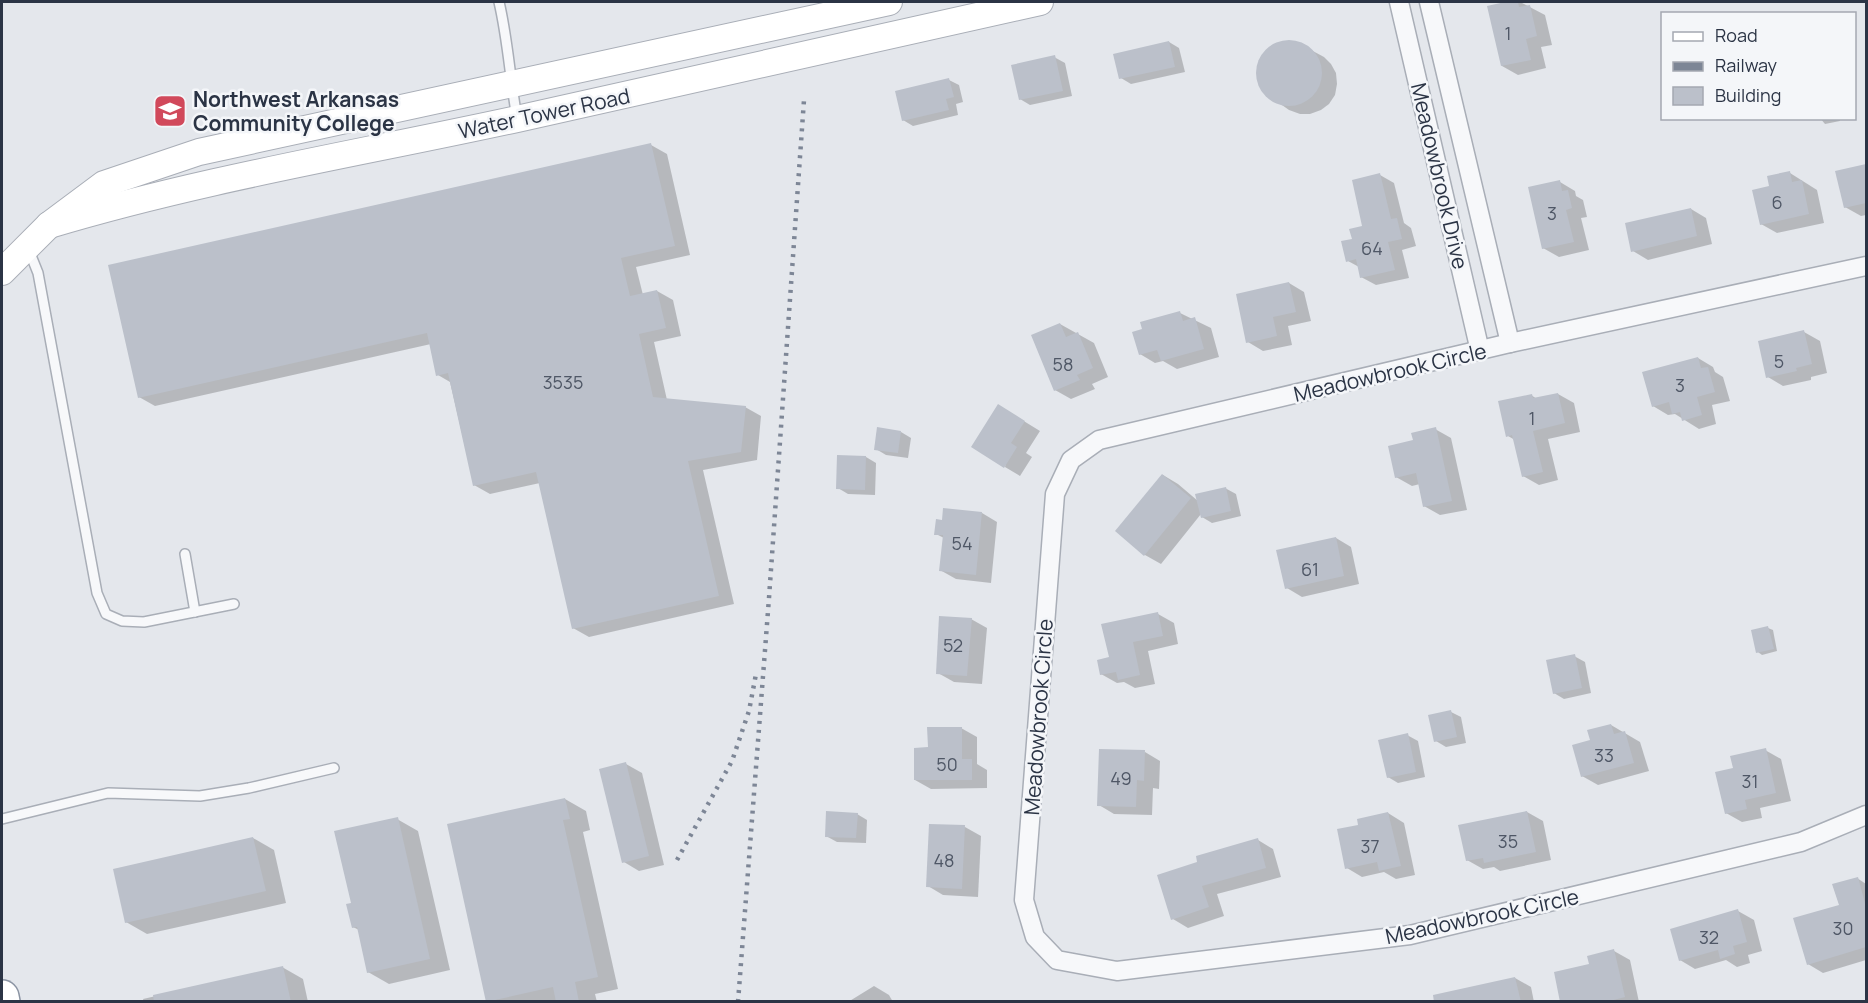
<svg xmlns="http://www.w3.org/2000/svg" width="1868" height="1003" viewBox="0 0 1868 1003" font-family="Manrope,sans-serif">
<rect width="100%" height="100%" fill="#e4e7ec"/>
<g fill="#0003">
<polygon points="1512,2 1520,2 1545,15 1552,45 1541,47 1546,68 1518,75 1502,66 1489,7"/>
<polygon points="1288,41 1298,43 1324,57 1331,64 1336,73 1337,84 1335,95 1329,104 1321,110 1310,114 1300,114 1289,110 1265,93 1259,84 1259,64 1263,55 1279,43"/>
<polygon points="1169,42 1179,48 1185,72 1131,84 1121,78"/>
<polygon points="1054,57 1065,63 1072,96 1030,105 1020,99"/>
<polygon points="949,80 959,85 963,102 956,104 958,115 913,126 903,120"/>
<polygon points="1820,118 1839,118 1840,121 1825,124"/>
<polygon points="651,145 667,154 690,255 636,267 643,295 657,291 673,300 681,336 654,342 667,400 745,407 761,416 757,460 703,470 734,604 589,637 573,628 540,483 490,494 474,485 450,382 438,375 431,344 155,406 139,397"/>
<polygon points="1866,166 1866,215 1861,216 1845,207 1837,173"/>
<polygon points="1790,173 1817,190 1824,223 1777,233 1761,224 1770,188"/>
<polygon points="1380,175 1394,183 1404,223 1411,228 1416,246 1402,250 1409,278 1376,285 1361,277 1359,267 1348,261 1354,240 1364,227"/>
<polygon points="1560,182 1575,191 1576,196 1583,200 1587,217 1581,218 1589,250 1559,257 1543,248"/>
<polygon points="1691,209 1706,218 1712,244 1648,260 1633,251"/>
<polygon points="1289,283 1304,292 1311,321 1288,326 1292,345 1263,351 1248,342"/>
<polygon points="1180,313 1211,328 1219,357 1177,369 1163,361 1155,363 1140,354"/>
<polygon points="1060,324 1094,343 1108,377 1092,384 1095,389 1071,399 1055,390"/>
<polygon points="1804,332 1820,341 1827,373 1811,377 1811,380 1783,386 1768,377"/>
<polygon points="1698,358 1713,367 1715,372 1723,377 1730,401 1712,405 1716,424 1699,429 1675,414 1668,415 1653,406"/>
<polygon points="1558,394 1574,403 1580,432 1548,439 1558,480 1539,485 1523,476 1515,440 1508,436 1531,395 1537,399"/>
<polygon points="1014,415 1040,431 1026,453 1032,457 1020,476 1005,467"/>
<polygon points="1435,429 1451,438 1467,510 1440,515 1424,506 1420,484 1412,486 1396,477 1414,442"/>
<polygon points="901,432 911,438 908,458 886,455 876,449"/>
<polygon points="866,457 876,463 875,495 848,494 838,488"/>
<polygon points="1163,475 1178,484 1198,501 1225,488 1236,494 1241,516 1212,523 1202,517 1201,514 1161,564 1145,555 1117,531"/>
<polygon points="982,513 997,522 991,583 956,579 940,570 944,538 936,534"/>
<polygon points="1336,538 1351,547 1359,584 1302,597 1287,588"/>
<polygon points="1158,614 1174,623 1178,644 1148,651 1155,684 1135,688 1124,682 1117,683 1101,674 1111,658"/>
<polygon points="971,619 987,628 982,684 954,682 938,673"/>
<polygon points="1768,628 1773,630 1777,651 1762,655 1758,652"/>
<polygon points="1574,656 1585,662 1591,693 1564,699 1554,693"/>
<polygon points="1451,712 1461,717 1466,743 1446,747 1436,741"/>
<polygon points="1611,725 1640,742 1649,771 1598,785 1582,776"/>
<polygon points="961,728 977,737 977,764 987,770 987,788 931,789 915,780 929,749"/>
<polygon points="1407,735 1418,741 1425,777 1398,783 1388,777"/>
<polygon points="1765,750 1781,759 1791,801 1760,808 1762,818 1742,822 1726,813 1734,769"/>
<polygon points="1145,752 1160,761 1159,789 1153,788 1152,815 1114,814 1099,805"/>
<polygon points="626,764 642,773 664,865 639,871 624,862"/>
<polygon points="565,799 586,811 590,830 583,832 618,989 595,994 597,1002 488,1001"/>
<polygon points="1527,812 1543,821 1551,860 1500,871 1494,867 1483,869 1467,860"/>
<polygon points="1388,813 1404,823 1415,875 1396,879 1384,872 1362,877 1347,868 1360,826"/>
<polygon points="857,814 867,820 866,843 837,842 826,836"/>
<polygon points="397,819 418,831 450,970 389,984 368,972 359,930 353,927 353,904"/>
<polygon points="930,825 965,827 981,836 978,897 943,895 928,886"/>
<polygon points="253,838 274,850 286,903 147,934 126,922"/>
<polygon points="1258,840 1273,849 1281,877 1217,894 1224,916 1188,928 1173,919 1199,862"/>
<polygon points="1857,878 1866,884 1866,960 1823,973 1808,964"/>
<polygon points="1738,911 1754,920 1762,951 1748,955 1750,963 1737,967 1726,960 1695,969 1680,960"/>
<polygon points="1614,951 1630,960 1639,1002 1562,1002 1591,965"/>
<polygon points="282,967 303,979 308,1002 144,1002 143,999"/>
<polygon points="1515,978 1531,987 1534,1002 1463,1002"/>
<polygon points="874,986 889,995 893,1002 848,1002"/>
</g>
<g fill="#bbc0ca">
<polygon points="1505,2 1518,2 1519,7 1530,5 1537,36 1526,39 1531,60 1501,66 1487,6"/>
<circle cx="1289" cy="73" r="33"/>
<polygon points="1169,41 1175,67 1119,79 1113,54"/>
<polygon points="1055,55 1063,91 1019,100 1011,65"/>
<polygon points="949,78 954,97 946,99 949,110 902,121 895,91"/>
<polygon points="651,143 675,246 621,258 630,296 657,290 666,328 639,334 653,397 746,406 741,452 688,461 719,596 572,629 536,472 473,486 448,373 436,376 427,333 138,398 108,265"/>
<polygon points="1866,164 1866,203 1844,208 1835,171"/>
<polygon points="1790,171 1792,182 1802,180 1809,214 1760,225 1752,190 1769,186 1767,176"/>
<polygon points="1380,173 1391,219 1397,218 1402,239 1388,242 1395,270 1360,278 1356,259 1346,262 1341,241 1352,239 1349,229 1362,226 1352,180"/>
<polygon points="1560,180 1562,191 1568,190 1572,208 1566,210 1574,242 1542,249 1528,187"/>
<polygon points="1691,208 1697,236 1631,252 1625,223"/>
<polygon points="1289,282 1296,312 1273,317 1277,336 1246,343 1236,294"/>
<polygon points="1180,311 1183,321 1195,317 1204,349 1161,361 1157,350 1139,355 1132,332 1142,329 1140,322"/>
<polygon points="1060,323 1066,337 1078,332 1093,368 1077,375 1080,380 1054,391 1031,335"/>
<polygon points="1804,330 1812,364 1796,368 1797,371 1766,378 1758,341"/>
<polygon points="1698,357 1701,368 1708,367 1715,392 1697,397 1702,415 1682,421 1680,412 1672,414 1669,402 1652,407 1642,372"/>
<polygon points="1558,393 1565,423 1533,431 1543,472 1522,477 1512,435 1506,437 1498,401 1532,394 1533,398"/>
<polygon points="998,404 1025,421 1011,443 1017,447 1004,468 971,447"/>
<polygon points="877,427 901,431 898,453 874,450"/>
<polygon points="1436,427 1452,501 1423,507 1416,473 1395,478 1388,446 1413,440 1411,433"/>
<polygon points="837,455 866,456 865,490 836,489"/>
<polygon points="1162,474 1191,498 1144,556 1115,531"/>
<polygon points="1226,487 1231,511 1201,518 1195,494"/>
<polygon points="943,508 982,512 976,575 939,571 943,535 934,535 936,519 942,520"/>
<polygon points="1336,537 1344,576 1285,589 1276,550"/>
<polygon points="1158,612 1163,636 1133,642 1140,675 1118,680 1116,672 1100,675 1097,660 1109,657 1101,624"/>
<polygon points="939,616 972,618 967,676 936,674"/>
<polygon points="1768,626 1774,649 1756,653 1751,630"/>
<polygon points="1575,654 1582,688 1553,694 1546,660"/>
<polygon points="1451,710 1457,737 1434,742 1428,715"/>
<polygon points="1611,724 1614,734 1625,731 1634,763 1581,777 1572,745 1590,740 1587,730"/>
<polygon points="927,727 962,727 962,759 972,759 972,780 914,780 914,748 928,747"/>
<polygon points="1408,733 1416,772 1387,778 1378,740"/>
<polygon points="1766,748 1776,793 1745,800 1747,809 1725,814 1715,772 1733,768 1730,756"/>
<polygon points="1099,749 1145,750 1144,781 1137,780 1136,807 1097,806"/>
<polygon points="626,762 649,856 622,863 599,769"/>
<polygon points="565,798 570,819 563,820 598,977 575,982 579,1002 556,1002 553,987 486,1002 447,824"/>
<polygon points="826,811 858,813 856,838 825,837"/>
<polygon points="1527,811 1536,852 1484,863 1483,858 1466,861 1458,825"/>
<polygon points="1388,812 1401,866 1379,871 1377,862 1345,869 1337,829 1358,825 1357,819"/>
<polygon points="398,817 430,959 367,973 357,927 352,928 346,904 351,903 334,831"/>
<polygon points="929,824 965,825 962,889 926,887"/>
<polygon points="253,837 266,891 125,923 113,869"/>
<polygon points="1258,838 1266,868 1202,886 1209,907 1171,920 1157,875 1197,862 1196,856"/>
<polygon points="1858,877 1866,907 1866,947 1807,965 1793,918 1839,905 1832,884"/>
<polygon points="1738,909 1747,942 1733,946 1735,954 1720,959 1718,950 1679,961 1670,929"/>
<polygon points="1614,949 1625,997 1606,1002 1560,1002 1554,972 1589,964 1587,956"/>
<polygon points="283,966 291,1002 154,1002 153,995"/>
<polygon points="1515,977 1521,1002 1434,1002 1433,995"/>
</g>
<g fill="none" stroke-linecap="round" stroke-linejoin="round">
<g stroke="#a9aeb7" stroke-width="12">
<g id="lane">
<path d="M499,2C508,40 510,79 517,118"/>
<polyline points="28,248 38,273 97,593 106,614 122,621 144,622 234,604"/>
<polyline points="185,554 195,612"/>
<polyline points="2,819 108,793 200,796 249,788 334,768"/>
</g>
</g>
<g stroke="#a9aeb7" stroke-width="21">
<g id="street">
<polyline points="1399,2 1480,351"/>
<polyline points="1429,2 1510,343"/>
<polyline points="1866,266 1510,343 1099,440 1071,460 1055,494 1024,900 1035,937 1057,960 1117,971 1410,935 1801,842 1866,815"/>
</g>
</g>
<g stroke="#a9aeb7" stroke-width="28">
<g id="secondary">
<path d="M49,225C202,179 361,153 517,119C692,81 866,40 1040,2"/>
<polyline points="2,272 49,225 104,184 199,152 889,2"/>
</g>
</g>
<g stroke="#8b94a3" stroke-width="36">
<polyline id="highway" points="2,997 3,1002"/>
</g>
<use href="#lane" stroke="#f7f8fa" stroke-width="9"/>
<use href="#street" stroke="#f7f8fa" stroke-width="18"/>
<use href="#secondary" stroke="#fff" stroke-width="26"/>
<use href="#highway" stroke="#fff" stroke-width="33"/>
<g stroke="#7d8696" stroke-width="4.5" stroke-dasharray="3 6" stroke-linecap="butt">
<polyline points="677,860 732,761 749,711 756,674"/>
<polyline points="738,1002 769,598 804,100"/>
</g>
</g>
<defs>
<g id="university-square" transform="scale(1.725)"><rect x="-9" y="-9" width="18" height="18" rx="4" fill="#d1495b" stroke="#f4f6f9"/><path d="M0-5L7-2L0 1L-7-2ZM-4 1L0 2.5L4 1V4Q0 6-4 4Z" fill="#fff"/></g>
</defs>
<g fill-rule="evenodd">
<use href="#university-square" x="170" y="111"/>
</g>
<g text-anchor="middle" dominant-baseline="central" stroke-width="5" stroke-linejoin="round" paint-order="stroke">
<g font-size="18" fill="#4f5766">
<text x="1508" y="33">1</text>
<text x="1777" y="202">6</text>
<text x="1552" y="213">3</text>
<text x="1372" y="248">64</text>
<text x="1779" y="361">5</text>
<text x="1063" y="364">58</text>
<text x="563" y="382">3535</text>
<text x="1680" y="385">3</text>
<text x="1532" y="418">1</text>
<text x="962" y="543">54</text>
<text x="1310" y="569">61</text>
<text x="953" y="645">52</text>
<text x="1604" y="755">33</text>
<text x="947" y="764">50</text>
<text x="1121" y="778">49</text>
<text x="1750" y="781">31</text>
<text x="1508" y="841">35</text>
<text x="1370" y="846">37</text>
<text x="944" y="860">48</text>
<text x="1843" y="928">30</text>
<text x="1709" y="937">32</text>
</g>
<g font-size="21" font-weight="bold" fill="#2b3445" stroke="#f4f6f9" text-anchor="start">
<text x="193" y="99">Northwest Arkansas<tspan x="193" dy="24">Community College</tspan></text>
</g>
<g font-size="21" fill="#2b3445" stroke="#f4f6f9">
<text transform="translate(544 113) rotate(-12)">Water Tower Road</text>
<text transform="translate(1440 176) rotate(77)">Meadowbrook Drive</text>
<text transform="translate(1390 372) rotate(-13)">Meadowbrook Circle</text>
<text transform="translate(1038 717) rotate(-86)">Meadowbrook Circle</text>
<text transform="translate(1482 916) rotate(-12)">Meadowbrook Circle</text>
</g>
</g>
<rect width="1868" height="1003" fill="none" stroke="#2b3445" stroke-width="6"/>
<rect x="1661" y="12" width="195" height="108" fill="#f4f6f9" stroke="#a4a8b1" stroke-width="1.5"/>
<rect x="1673" y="32" width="30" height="9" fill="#ffffff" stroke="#a4a8b1" stroke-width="1.5"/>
<text x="1715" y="42" font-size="18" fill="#2b3445">Road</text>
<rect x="1673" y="62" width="30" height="9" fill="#7d8696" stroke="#a4a8b1" stroke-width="1.5"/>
<text x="1715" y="72" font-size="18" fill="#2b3445">Railway</text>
<rect x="1673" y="87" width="30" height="18" fill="#bbc0ca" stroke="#a4a8b1" stroke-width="1.5"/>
<text x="1715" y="102" font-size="18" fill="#2b3445">Building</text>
</svg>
